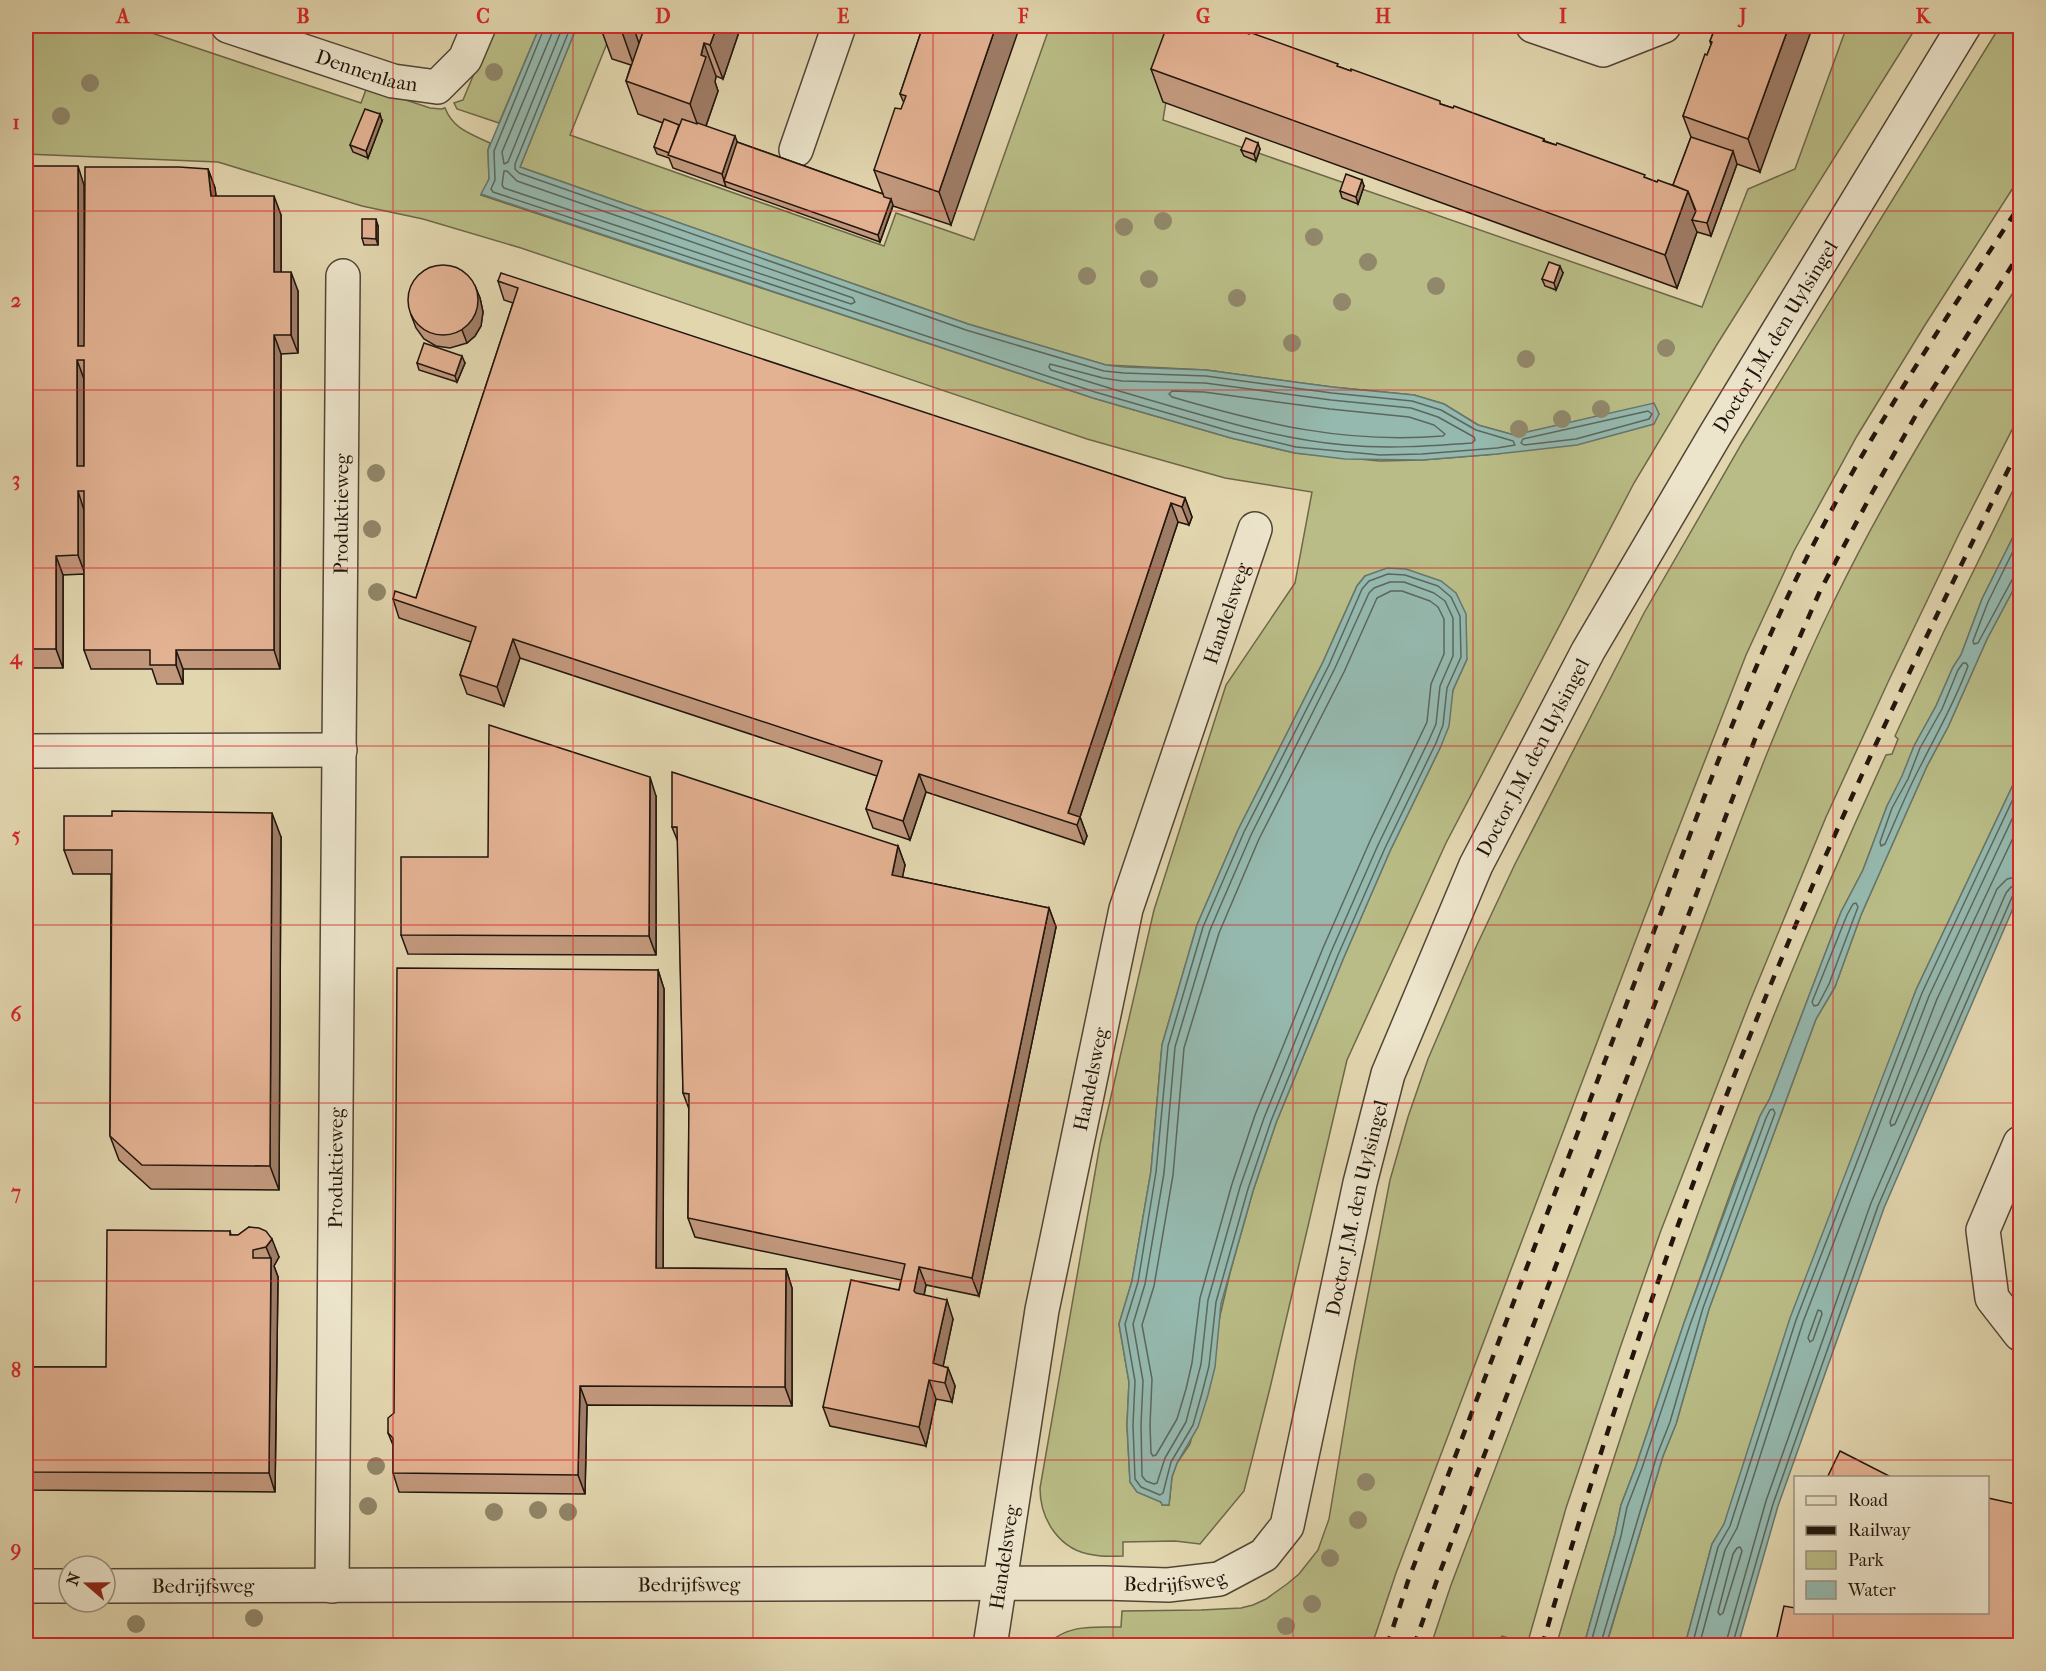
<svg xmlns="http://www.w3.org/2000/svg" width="2046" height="1671" viewBox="0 0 2046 1671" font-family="'IM FELL French Canon',serif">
<rect width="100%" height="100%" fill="#e2d6af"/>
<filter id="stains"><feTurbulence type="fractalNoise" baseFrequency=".00333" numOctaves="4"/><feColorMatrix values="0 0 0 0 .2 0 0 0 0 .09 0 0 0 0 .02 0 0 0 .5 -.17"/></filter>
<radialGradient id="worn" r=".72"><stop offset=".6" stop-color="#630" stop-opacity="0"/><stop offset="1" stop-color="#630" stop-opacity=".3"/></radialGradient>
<g fill="#b9bc86" stroke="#6d6849" stroke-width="1.5" fill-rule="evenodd">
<path d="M26,26H131L361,103L367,87L430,108L441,109L445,108C453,129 471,134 490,143L488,150L489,179L481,195L1093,398L1231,438L1295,453L1380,461L1422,460L1497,454L1659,414L1654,404L1514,435L1478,425L1444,404L1414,395L1332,387L1206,370L1106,365L968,324L520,167L577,26H614L570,135L884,246L896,213L974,240L1050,26H1193L1167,96L1163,120L1702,307L1748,189L1795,169L1847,26H1917L1716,346L1634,483L1446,843L1347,1060L1270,1388L1244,1491L1200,1544L1175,1541L1123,1542V1556C1113,1556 1103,1557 1094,1555C1060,1551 1040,1520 1040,1488L1100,1144L1154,910L1226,685L1295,583L1312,492L1225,478L1087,439L521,248L423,219L362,206L218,162L26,154ZM1365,576L1467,659L1453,690L1441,746L1390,851L1344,957L1276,1123L1253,1191L1230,1273L1190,1444L1177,1463L1172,1477L1169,1505H1162L1161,1502L1137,1492L1130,1482L1127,1425L1129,1382L1119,1324L1132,1281L1151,1171L1162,1045L1197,925L1238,830L1323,662L1357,586Z"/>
<polygon points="494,26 540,26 499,123 457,109 454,103 463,100"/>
<path d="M2000,26H2020V177L1925,325L1857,436L1794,551L1746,655L1668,855L1396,1573L1373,1642L1363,1639L1360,1646L1045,1645C1070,1624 1091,1627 1121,1627L1122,1611L1201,1610L1241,1608L1253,1605L1266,1599L1287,1584L1299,1574L1318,1550L1329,1519L1355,1362L1390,1180L1408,1117L1428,1059L1476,947L1515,864L1644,613L1742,443Z"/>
<path d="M2020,282V414L1959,534L1889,680L1826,817L1750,1001L1660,1233L1620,1348L1566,1508L1527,1645H1516V1640L1502,1636L1496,1645H1431L1451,1585C1528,1384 1604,1183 1680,982C1729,853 1775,721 1836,597C1890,487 1954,384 2020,282Z"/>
<path d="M2020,476V523L1982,599L1961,655L1953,667L1936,706L1914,746L1902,777L1887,806L1863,870L1841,912L1770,1098L1760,1116L1734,1183L1684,1323L1636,1466L1621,1505L1615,1534L1584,1645L1556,1646C1645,1343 1754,1042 1886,755L1892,754L1898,739L1895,736L1944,631Z"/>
<polygon points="2020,577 2020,770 1916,990 1724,1525 1712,1544 1685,1645 1606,1646 1663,1456 1676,1424 1709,1309 1816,1019 1835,987 1861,915 1927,766 1948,727 1987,639"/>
</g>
<g fill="#95b9af" stroke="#67776e" stroke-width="1.5">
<polygon points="540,26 577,26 520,167 968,324 1106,365 1124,367 1206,370 1332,387 1414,395 1444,404 1478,425 1514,435 1654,403 1659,414 1654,424 1577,445 1497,454 1422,460 1345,459 1295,453 1231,438 1093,398 481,194 489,179 488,150"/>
<polygon points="2020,523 2020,577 1987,639 1948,727 1927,766 1861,915 1835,987 1816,1019 1709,1309 1676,1424 1663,1456 1606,1645 1584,1645 1615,1534 1621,1505 1636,1466 1684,1323 1760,1116 1770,1098 1841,912 1863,870 1887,806 1902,776 1914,746 1936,706 1953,667 1961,655 1982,599"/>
<polygon points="1387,568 1406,569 1441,581 1456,593 1466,614 1467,659 1453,690 1449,726 1441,746 1390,851 1344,957 1276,1123 1253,1191 1221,1304 1215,1367 1208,1395 1198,1427 1177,1463 1172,1477 1169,1505 1162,1505 1161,1502 1137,1492 1130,1482 1127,1425 1129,1382 1119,1324 1132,1281 1151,1171 1162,1045 1197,925 1238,830 1323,662 1357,586 1365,576"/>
<polygon points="2020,770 2020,892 1884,1208 1778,1506 1738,1645 1685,1645 1712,1544 1724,1524 1790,1318 1916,990"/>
</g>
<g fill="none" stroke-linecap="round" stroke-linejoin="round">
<g stroke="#5b675e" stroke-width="1.5">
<polyline points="545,26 494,151 495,180 491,189 493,192 1095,392 1233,432 1296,447 1380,455 1422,454 1497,448 1515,445 1513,441 1476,430 1441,410 1412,401 1332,393 1206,376 1124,373 1104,371 966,330 519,173 515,169 515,164 571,26"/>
<polyline points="553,26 552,33 502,152 504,164 508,162 563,26"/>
<polygon points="504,171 507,171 517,181 853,298 855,302 851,304 504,188 502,185"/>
<path d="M1050,364L1103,378L1122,381L1205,383L1331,400L1411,408L1438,417L1474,437L1475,440L1472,443C1430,446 1388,449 1345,445C1287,440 1232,424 1177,408C1135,396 1092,383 1051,370L1049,367Z"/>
<path d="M1172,391L1204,392L1330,409L1409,417L1434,425L1445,434L1443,436C1344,444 1265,424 1172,397L1169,394Z"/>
<polygon points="1648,411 1652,414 1649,419 1576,439 1524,445 1521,443 1523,439"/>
<polyline points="2020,537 1988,602 1973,641 1974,644 1978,643 2013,578 2020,575"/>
<polygon points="1388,574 1405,575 1438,586 1451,597 1460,616 1461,657 1447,688 1443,725 1436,743 1385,848 1338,955 1271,1121 1248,1189 1216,1302 1209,1366 1202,1393 1193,1425 1171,1462 1163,1493 1160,1495 1141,1487 1135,1479 1133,1425 1135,1381 1125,1324 1138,1282 1156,1172 1168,1046 1203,927 1244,832 1329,665 1362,589 1369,581"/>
<polygon points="1390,582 1404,582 1434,593 1445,601 1453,618 1453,656 1440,686 1436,724 1429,740 1378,845 1331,952 1264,1118 1240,1187 1208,1300 1201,1364 1186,1422 1165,1458 1157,1483 1154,1484 1146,1481 1142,1476 1141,1425 1143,1381 1133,1324 1145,1284 1164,1173 1175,1047 1210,930 1251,835 1335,668 1369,593 1374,588"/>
<polygon points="1391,591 1402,591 1430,601 1438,607 1444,619 1444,654 1431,684 1427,722 1370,841 1323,948 1255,1115 1232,1184 1200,1298 1192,1363 1186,1389 1177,1419 1156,1455 1153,1456 1151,1453 1150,1425 1152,1379 1142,1325 1154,1286 1173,1175 1184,1048 1219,933 1259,839 1344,672 1377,598"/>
<path d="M1963,663H1966L1968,666C1956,700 1938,731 1922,763C1908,789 1897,817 1885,844L1881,846L1880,842L1892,808L1908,779L1920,748L1942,709L1958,670Z"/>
<polyline points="2020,823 1937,999 1890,1122 1891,1126 1895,1124 1997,889 2007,879 2020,876"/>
<polygon points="1856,903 1858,907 1829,984 1818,1005 1814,1006 1812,1002 1847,915 1853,904"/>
<polygon points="1818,1310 1821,1311 1822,1314 1813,1340 1810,1342 1808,1338"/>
<polygon points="1740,1547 1742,1551 1723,1613 1720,1615 1718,1612 1733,1554 1737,1548"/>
<polyline points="1590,1646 1621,1536 1627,1507 1642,1468 1690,1325 1766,1118 1770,1110 1773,1109 1775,1113 1703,1308 1670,1422 1657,1455 1600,1646"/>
<polyline points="1692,1646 1718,1547 1730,1526 1796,1320 1922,993 2020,784"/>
<polyline points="1699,1646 1725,1550 1737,1528 1803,1322 1929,996 2020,802"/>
<polyline points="1725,1646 1766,1501 1871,1203 2006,893 2011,887 2020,885"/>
<polyline points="1732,1646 1773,1504 1878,1206 2012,897 2015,893 2020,892"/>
</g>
<g stroke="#514535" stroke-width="36">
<g id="street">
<path id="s1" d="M228,26L393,81L437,87L465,59L479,26"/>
<polyline points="1533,26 1603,50 1664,26"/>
<polyline points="796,150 839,26"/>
<polyline points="26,751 340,750"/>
<polyline points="2020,1143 1983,1230 1992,1298 2020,1334"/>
<polyline points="26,1586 69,1586"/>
<path id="s2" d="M105,1586L1103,1583L1168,1585L1219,1579L1264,1555L1287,1526L1360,1183L1388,1074L1476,865L1588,651L1715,435L1964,26"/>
<path id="s3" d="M332,1586L343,276"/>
<path id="s4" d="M990,1646L1042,1310L1126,909L1255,529"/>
</g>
</g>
<use href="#street" stroke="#ece4cb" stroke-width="33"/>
<g stroke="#21150c" stroke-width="4.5" stroke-dasharray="10 10" stroke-linecap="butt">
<path d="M1387,1646L1408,1581C1486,1375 1564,1169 1642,963C1694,826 1742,686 1808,555C1870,433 1945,319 2020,205"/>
<polyline points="1414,1646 1437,1580 1755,739 1820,591 1872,493 1916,415 2020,253"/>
<path d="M1542,1646C1606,1427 1678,1211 1764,1001C1841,812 1929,628 2020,446"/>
</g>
</g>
<g fill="#91876a">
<circle cx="494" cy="72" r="9"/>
<circle cx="90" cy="83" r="9"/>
<circle cx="61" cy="116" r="9"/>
<circle cx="1163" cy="221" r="9"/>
<circle cx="1124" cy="227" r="9"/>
<circle cx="1314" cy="237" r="9"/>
<circle cx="1368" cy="262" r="9"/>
<circle cx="1087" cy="276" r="9"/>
<circle cx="1149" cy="279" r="9"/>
<circle cx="1436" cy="286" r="9"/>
<circle cx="1237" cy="298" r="9"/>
<circle cx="1342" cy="302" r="9"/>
<circle cx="1292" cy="343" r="9"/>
<circle cx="1666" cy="348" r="9"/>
<circle cx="1526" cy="359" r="9"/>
<circle cx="1601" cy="409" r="9"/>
<circle cx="1562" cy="419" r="9"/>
<circle cx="1519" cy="429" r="9"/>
<circle cx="376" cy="473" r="9"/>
<circle cx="372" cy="529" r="9"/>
<circle cx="377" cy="592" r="9"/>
<circle cx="376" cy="1466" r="9"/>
<circle cx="1366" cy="1482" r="9"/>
<circle cx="368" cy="1506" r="9"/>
<circle cx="538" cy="1510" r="9"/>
<circle cx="494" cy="1512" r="9"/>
<circle cx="568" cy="1512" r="9"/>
<circle cx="1358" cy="1520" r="9"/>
<circle cx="1330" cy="1558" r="9"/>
<circle cx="1312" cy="1604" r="9"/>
<circle cx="254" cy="1618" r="9"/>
<circle cx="136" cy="1624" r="9"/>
<circle cx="1286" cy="1626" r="9"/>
</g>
<g fill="#c3997e" stroke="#21150c" stroke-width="1.5">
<polygon points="600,26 741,26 723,79 716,76 715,82 718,91 706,126 737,142 883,194 874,170 904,103 900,94 923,26 951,225 893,206 880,242 673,168 669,158 657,154 654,147 663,123 638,114 626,81 631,65 612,59"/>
<polygon points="1716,26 1760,172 1737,164 1711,236 1697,232 1677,288 1163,102 1151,69 1237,27 1238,30 1441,104 1544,139 1545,141 1657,182 1673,185 1691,137 1683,116 1711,45 1710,41"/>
<polygon points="382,121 368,158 353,152 350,145"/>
<polygon points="1260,149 1256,161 1244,156 1241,150"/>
<polygon points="26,166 84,185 208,169 215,188 216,196 281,215 281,272 298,291 298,353 281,354 280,669 183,669 183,684 157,684 152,669 91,669 84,650 84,574 63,575 63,668 26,668"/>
<polygon points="1364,186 1358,204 1342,198 1340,191"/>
<polygon points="378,226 378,245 364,245 362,238"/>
<polygon points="1563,273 1556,290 1545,286 1542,279"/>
<polygon points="498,281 1185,498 1192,517 1189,525 1178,522 1080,817 1087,836 1084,844 926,792 910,840 873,828 866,809 877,776 520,658 504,706 467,694 460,675 471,642 399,618 393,599 416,598 513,303 504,300"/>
<polygon points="475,286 480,298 483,312 481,326 475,336 467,343 450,348 436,346 424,339 416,328 411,315"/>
<polygon points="417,363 465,363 457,382 419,370"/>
<polygon points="656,796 656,955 408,954 401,935 488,857"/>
<polygon points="112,816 281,837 279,1190 151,1189 119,1160 110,1136 111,874 73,874 64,850"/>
<polygon points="672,827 898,846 905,865 902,877 1049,908 1056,927 979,1296 926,1285 924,1295 953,1319 943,1366 948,1368 955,1386 952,1402 936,1399 926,1446 830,1426 823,1407 899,1290 901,1280 695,1237 688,1218 689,1109 683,1093 678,842"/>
<polygon points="658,970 664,989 663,1268 786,1269 792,1288 792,1406 587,1405 585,1494 399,1492 393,1473 393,1445 388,1433 394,1413"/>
<polygon points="249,1227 279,1257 274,1266 278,1277 275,1492 26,1490 26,1367 106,1367 230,1231 231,1235 238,1235"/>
</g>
<g fill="#9f7d67" stroke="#21150c" stroke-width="1.5">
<polygon points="624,26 633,26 640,46 634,66 622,32"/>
<polygon points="717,26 741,26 723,79 710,45"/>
<polygon points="996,26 1020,26 951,225 939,192"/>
<polygon points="1789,26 1813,26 1760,172 1748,139"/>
<polygon points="704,43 716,76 715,82 718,91 702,137 690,104"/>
<polygon points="380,114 382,121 368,158 366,151"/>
<polygon points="735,136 740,149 724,181 726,187 722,174"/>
<polygon points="1258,143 1260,149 1256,161 1254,154"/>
<polygon points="1733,151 1737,164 1711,236 1707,223"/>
<polygon points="78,166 84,185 85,362 78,346"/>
<polygon points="208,169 215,188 218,215 211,196"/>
<polygon points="1362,180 1364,186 1358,204 1356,197"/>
<polygon points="1688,191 1699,221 1692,220 1697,232 1677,288 1665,255"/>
<polygon points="274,196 281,215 281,291 274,272"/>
<polygon points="891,199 893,205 880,242 878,235"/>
<polygon points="376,219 378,226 378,245 376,239"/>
<polygon points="1560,266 1563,273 1556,290 1554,283"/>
<polygon points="291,272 298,291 298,353 291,335"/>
<polygon points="475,286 480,298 483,312 481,326 475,336 467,343 462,330"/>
<polygon points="274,335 281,354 280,669 274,650"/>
<polygon points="462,356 465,363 457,382 455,376"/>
<polygon points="77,360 84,379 84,485 77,466"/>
<polygon points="78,491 84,510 85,574 78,555"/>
<polygon points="1185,498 1192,517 1189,525 1182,507"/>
<polygon points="1171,503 1178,522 1080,817 1087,836 1084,844 1077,825 1068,813"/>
<polygon points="56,556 63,575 63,668 56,649"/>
<polygon points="513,639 520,658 504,706 497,687"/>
<polygon points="176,650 183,669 183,684 176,665"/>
<polygon points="919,774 926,792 910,840 903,821"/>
<polygon points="650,777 656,796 656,955 649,936"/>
<polygon points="272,813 281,837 279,1190 270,1166"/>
<polygon points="898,846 905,865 899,894 892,875"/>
<polygon points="1049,908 1056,927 979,1296 972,1278"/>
<polygon points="658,970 664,989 663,1287 656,1268"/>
<polygon points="272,1239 279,1257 274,1266 278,1277 275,1492 269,1473 271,1259 266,1247"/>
<polygon points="919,1267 926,1285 921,1310 914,1291"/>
<polygon points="786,1269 792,1288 792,1406 785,1387"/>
<polygon points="947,1300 953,1319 940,1381 933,1363"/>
<polygon points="948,1368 955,1386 952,1402 945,1383"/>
<polygon points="929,1380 936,1399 926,1446 919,1427"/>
<polygon points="580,1386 587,1405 585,1494 578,1475"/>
</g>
<g fill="#e3b293" stroke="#21150c" stroke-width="1.5" fill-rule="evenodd">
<polygon points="601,26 624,26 622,32"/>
<polygon points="645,26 717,26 710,45 704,43 701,55 706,57 690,104 626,81"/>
<polygon points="923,26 996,26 939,192 874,170 895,108 901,109 906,96 900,94"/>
<polygon points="1167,26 1232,26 1237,27 1236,29 1249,34 1249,32 1338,64 1337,66 1351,71 1351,69 1440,101 1440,104 1453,108 1454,106 1544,139 1543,141 1556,145 1557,143 1645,175 1644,177 1657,182 1658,180 1688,191 1665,255 1151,69"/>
<polygon points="1716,26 1789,26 1748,139 1683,116 1705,54 1707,55 1712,42 1710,41"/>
<polygon points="365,109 380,114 366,151 350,145"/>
<polygon points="664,119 679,125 669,153 654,147"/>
<polygon points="682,119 697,124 698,123 735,136 722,174 668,155"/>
<polygon points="1691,137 1733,151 1707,223 1692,220 1696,211 1688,191 1673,185"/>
<polygon points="1246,138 1258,143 1254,154 1241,150"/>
<polygon points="737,142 883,194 884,197 891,199 878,235 724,181"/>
<path d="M26,166H78V346H84L85,167H179L208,169L211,196H274V272H291V335H274V650H176V665H150V650H84V491H78V555L56,556V649H26ZM77,360H84V466H77Z"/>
<polygon points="1346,174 1362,180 1356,197 1340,191"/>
<polygon points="362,219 376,219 376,239 362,238"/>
<polygon points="1549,262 1560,266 1554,283 1542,279"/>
<circle cx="443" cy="300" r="35"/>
<polygon points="501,273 1185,498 1182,507 1171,503 1068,813 1080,817 1077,825 919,774 903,821 866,809 882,761 513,639 497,687 460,675 476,627 393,599 395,591 416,598 518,288 498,281"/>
<polygon points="424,343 462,356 455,376 417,363"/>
<polygon points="489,725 650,777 649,936 401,935 401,857 488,857"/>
<polygon points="672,772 898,846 892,875 1049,908 972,1278 919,1267 914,1291 916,1293 947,1300 933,1363 948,1368 945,1383 929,1380 919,1427 823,1407 851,1280 899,1290 905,1264 688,1218 689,1094 683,1093 677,827 672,827"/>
<polygon points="112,811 272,813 270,1166 142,1165 110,1136 112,850 64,850 64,816 112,816"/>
<polygon points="397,968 658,970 656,1268 786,1269 785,1387 580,1386 578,1475 393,1473 393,1438 388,1433 388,1418 394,1413"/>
<polygon points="249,1227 259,1228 266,1231 272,1239 266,1247 253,1250 253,1258 271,1258 269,1473 26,1472 26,1367 106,1367 107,1230 230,1231 230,1235 238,1235"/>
<polygon points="1840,1451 1891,1477 1891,1478 1827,1478"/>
<polygon points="1988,1498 2020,1505 2020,1646 1775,1646 1784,1606 1795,1608 1796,1604 1796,1612 1988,1612"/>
</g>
<path fill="none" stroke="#d62828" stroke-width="1.5" stroke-opacity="0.55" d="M213,26V1646M393,26V1646M573,26V1646M753,26V1646M933,26V1646M1113,26V1646M1293,26V1646M1473,26V1646M1653,26V1646M1833,26V1478M26,211H2020M26,390H2020M26,568H2020M26,746H2020M26,925H2020M26,1103H2020M26,1281H2020M26,1460H2020M1833,1612V1646"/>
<g text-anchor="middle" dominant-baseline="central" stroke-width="5" stroke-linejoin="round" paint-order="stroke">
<g font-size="20" fill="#21150c" stroke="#ece4cb">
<text stroke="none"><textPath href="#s1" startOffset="146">Dennenlaan</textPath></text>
<text stroke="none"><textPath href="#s2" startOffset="2500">Doctor J.M. den Uylsingel</textPath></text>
<text stroke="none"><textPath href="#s3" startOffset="1072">Produktieweg</textPath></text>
<text stroke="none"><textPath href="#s4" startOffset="1062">Handelsweg</textPath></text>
<text stroke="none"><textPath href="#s2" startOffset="2014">Doctor J.M. den Uylsingel</textPath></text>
<text stroke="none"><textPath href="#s4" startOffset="576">Handelsweg</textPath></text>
<text stroke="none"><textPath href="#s3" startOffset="418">Produktieweg</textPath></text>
<text stroke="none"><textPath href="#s2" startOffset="1528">Doctor J.M. den Uylsingel</textPath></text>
<text stroke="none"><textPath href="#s4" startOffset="90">Handelsweg</textPath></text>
<text stroke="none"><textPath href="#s2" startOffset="1070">Bedrijfsweg</textPath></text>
<text stroke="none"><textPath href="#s2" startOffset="584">Bedrijfsweg</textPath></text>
<text stroke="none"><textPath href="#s2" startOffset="98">Bedrijfsweg</textPath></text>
</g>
</g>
<rect width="2046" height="1671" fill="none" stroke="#e2d6af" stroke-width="66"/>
<rect x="1794" y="1476" width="195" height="138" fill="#ece4cb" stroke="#9b917f" stroke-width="1.5"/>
<rect x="1806" y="1496" width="30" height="9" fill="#ece4cb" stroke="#9b917f" stroke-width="1.5"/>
<text x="1848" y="1506" font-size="18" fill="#21150c">Road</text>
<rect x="1806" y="1526" width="30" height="9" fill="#21150c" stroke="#9b917f" stroke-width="1.5"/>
<text x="1848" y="1536" font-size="18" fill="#21150c">Railway</text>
<rect x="1806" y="1551" width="30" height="18" fill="#b9bc86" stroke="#9b917f" stroke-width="1.5"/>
<text x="1848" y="1566" font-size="18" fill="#21150c">Park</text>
<rect x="1806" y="1581" width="30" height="18" fill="#95b9af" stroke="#9b917f" stroke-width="1.5"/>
<text x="1848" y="1596" font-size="18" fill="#21150c">Water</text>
<g transform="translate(87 1584) rotate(290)"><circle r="28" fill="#ece4cb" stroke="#9b917f" stroke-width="1.5"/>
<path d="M0-4.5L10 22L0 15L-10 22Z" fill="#8f2418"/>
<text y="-9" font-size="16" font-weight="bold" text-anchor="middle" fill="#21150c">N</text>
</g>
<rect x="33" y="33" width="1980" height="1605" fill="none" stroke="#d62828" stroke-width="2"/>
<g font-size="20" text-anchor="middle" font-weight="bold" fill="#d62828">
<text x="123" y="23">A</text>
<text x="303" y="23">B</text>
<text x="483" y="23">C</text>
<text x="663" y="23">D</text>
<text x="843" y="23">E</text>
<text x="1023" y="23">F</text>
<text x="1203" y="23">G</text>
<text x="1383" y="23">H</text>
<text x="1563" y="23">I</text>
<text x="1743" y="23">J</text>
<text x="1923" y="23">K</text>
<text x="16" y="129">1</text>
<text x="16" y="307">2</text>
<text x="16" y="486">3</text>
<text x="16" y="664">4</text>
<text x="16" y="842">5</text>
<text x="16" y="1021">6</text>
<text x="16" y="1199">7</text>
<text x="16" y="1377">8</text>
<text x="16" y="1556">9</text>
</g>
<rect width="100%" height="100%" filter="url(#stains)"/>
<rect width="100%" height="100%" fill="url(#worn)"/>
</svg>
